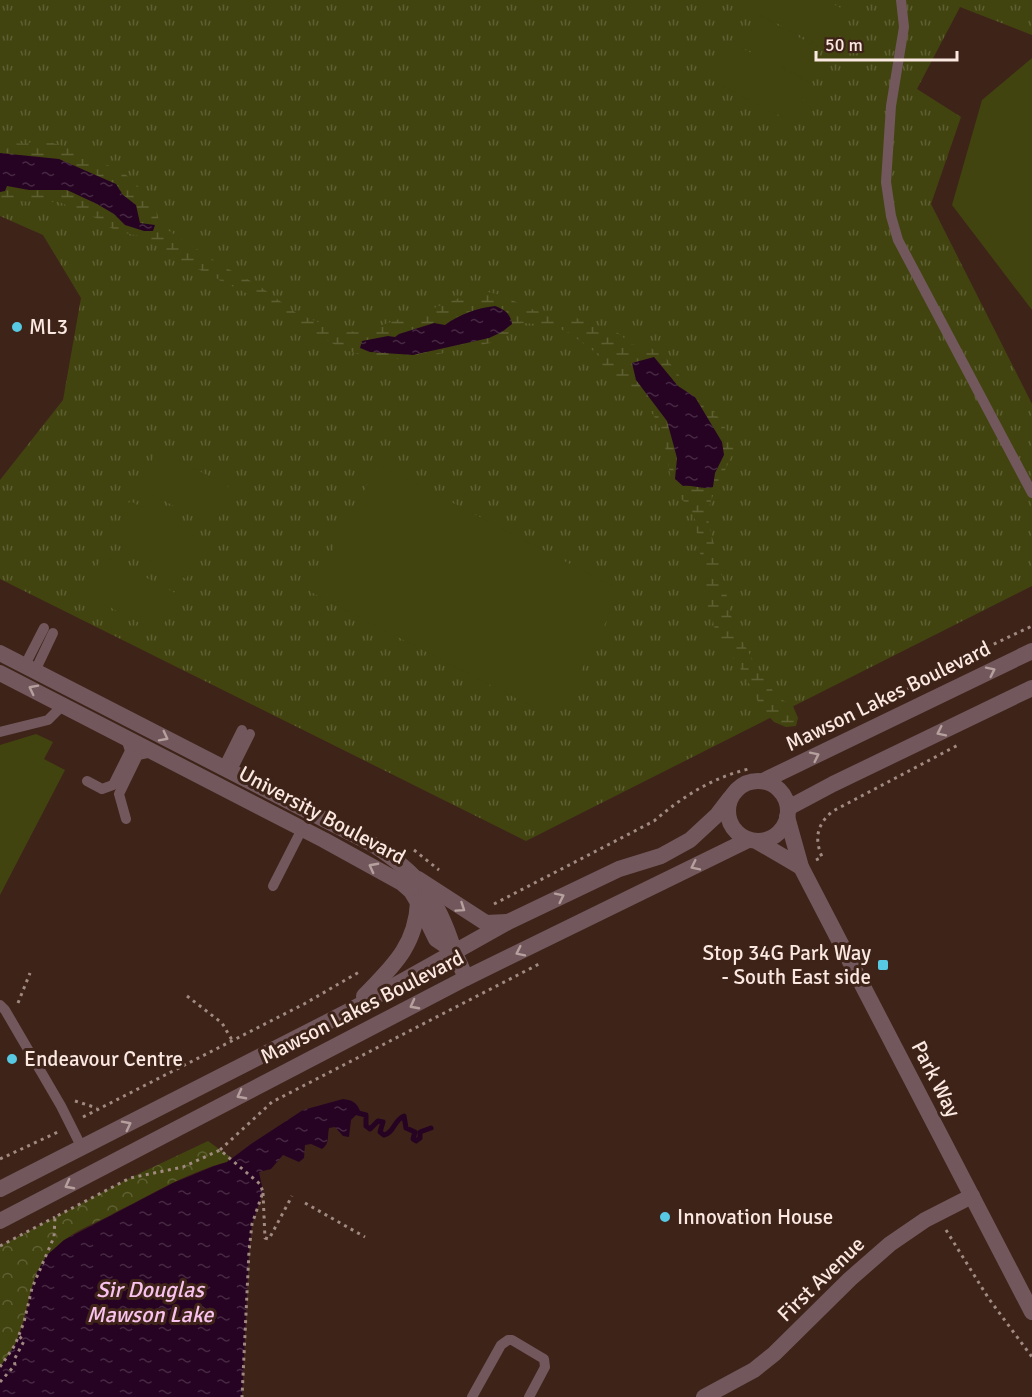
<svg xmlns="http://www.w3.org/2000/svg" width="1032" height="1397" viewBox="0 0 1032 1397" font-family="Signika,sans-serif">
<defs>
<pattern id="grass-tufts" width="24" height="20" patternUnits="userSpaceOnUse" patternTransform="scale(1.5)"><rect width="24" height="20" fill="#424410"/><path d="M3 7l-1-3M5 7V3M7 7l1-3M15 17l-1-3M17 17v-4M19 17l1-3" fill="none" stroke="#5e5f32"/></pattern>
<pattern id="wetland-marsh" width="20" height="14" patternUnits="userSpaceOnUse" patternTransform="scale(1.5)"><rect width="20" height="14" fill="#424410"/><path d="M1 5h8M5 5V1M11 12h8M15 12V8" fill="none" stroke="#5e5f32"/></pattern>
<pattern id="park-crowns" width="20" height="18" patternUnits="userSpaceOnUse" patternTransform="scale(1.5)"><rect width="20" height="18" fill="#424410"/><path d="M2 6a3 3 0 1 1 6 0M12 15a3 3 0 1 1 6 0" fill="none" stroke="#5e5f32"/></pattern>
<pattern id="water-ripples" width="26" height="14" patternUnits="userSpaceOnUse" patternTransform="scale(1.5)"><rect width="26" height="14" fill="#260323"/><path d="M2 4q2-2 4 0t4 0M15 11q2-2 4 0t4 0" fill="none" stroke="#462843"/></pattern>
</defs>
<rect width="100%" height="100%" fill="#3e2319"/>
<polygon fill="url(#grass-tufts)" points="0,0 1032,0 1032,35 960,7 917,89 961,117 931,204 1032,404 1032,586 526,841 0,579 0,480 63,400 81,298 43,235 0,216"/>
<path fill="url(#wetland-marsh)" fill-rule="evenodd" d="M39,139L66,147L123,172L146,194L156,209L160,225L221,265L258,285L296,313L340,331L363,332L399,319L414,316L469,294L484,291L500,295L534,310L567,319L576,318L618,333L631,344L651,348L666,358L681,378L694,389L723,423L734,451L711,500L708,512L709,527L718,557L733,624L755,664L777,697L793,706L798,718L796,726L786,727L774,722L761,708L746,677L716,632L704,593L706,570L698,547L696,523L691,507L681,499L672,485L663,435L654,416L635,393L605,371L599,355L569,333L552,325L521,323L507,335L490,343L425,357L378,360L342,349L264,302L174,257L157,243L144,237L120,232L109,227L105,222L59,202L0,201V192L5,191L7,186L29,190H67L97,204L114,214L125,225L144,231L155,226L140,224L136,205L123,195L116,184L21,154L0,153V142L26,144ZM495,306C505,310 510,312 512,323L502,332L442,350L413,355L388,336L395,337L399,334L434,324L445,325C459,314 477,308 495,306ZM654,357L678,386L695,397L722,442L724,455L706,489L693,485H683L675,479L677,458L667,421Z"/>
<path fill="url(#park-crowns)" d="M208,1141L230,1157L227,1162C187,1172 151,1195 114,1213C99,1222 80,1228 66,1239C58,1244 40,1266 37,1274C23,1305 25,1342 0,1367V1246L130,1178Z"/>
<g fill="#424410">
<polygon points="757,0 825,0 851,13 831,51 751,10"/>
<polygon points="759,16 819,48 803,77 743,45"/>
<polygon points="732,43 812,84 792,122 713,81"/>
<polygon points="1032,58 1032,310 952,205 982,100"/>
<polygon points="158,449 233,489 214,527 138,487"/>
<polygon points="378,464 622,591 556,719 311,592"/>
<polygon points="130,501 206,541 186,579 110,539"/>
<polygon points="103,555 179,595 159,633 83,593"/>
<polygon points="36,734 53,742 44,759 65,770 0,895 0,745"/>
</g>
<g fill="url(#water-ripples)">
<polygon points="0,153 59,159 116,184 123,195 136,205 140,223 155,225 153,231 144,231 125,225 114,214 97,204 67,190 29,190 7,186 5,191 0,192"/>
<path d="M495,306C505,310 510,313 512,324L502,332L489,338L413,355L370,352L360,348L362,341L388,336L395,337L399,334L434,323L445,325C460,314 477,308 495,306Z"/>
<path d="M654,357L678,386L695,397L722,442L724,455L715,473L713,487C703,490 693,485 683,486L675,479L677,458L667,421L636,380L632,363Z"/>
<path d="M343,1099C351,1100 357,1102 360,1111L351,1120L349,1137L343,1136L335,1127L329,1128C327,1137 330,1143 322,1149L311,1144L305,1145L304,1158L299,1162L283,1155L271,1169L259,1172L263,1192L252,1224L249,1251L242,1397H0V1367L15,1345L24,1322L32,1288L37,1272L47,1255L64,1240L173,1183L214,1166L227,1162L251,1144L303,1110Z"/>
</g>
<g fill="none" stroke-linecap="round" stroke-linejoin="round">
<path stroke="#260323" stroke-width="5" d="M358,1113L366,1115V1126L370,1129L378,1121L383,1122L380,1132L384,1135C394,1133 394,1120 404,1116L406,1128L415,1132L413,1139L416,1141L420,1138V1132L431,1128"/>
<g stroke="#a08a81" stroke-width="3" stroke-dasharray="3 4.5" stroke-linecap="butt">
<polyline points="894,696 975,653 1032,626"/>
<polyline points="414,850 439,870"/>
<path d="M816,860L822,857C814,838 817,824 833,811L958,745"/>
<path d="M494,904L654,821C682,797 713,777 749,769"/>
<polyline points="187,996 222,1023 232,1040"/>
<polyline points="18,1003 30,973"/>
<polyline points="75,1101 97,1108"/>
<polyline points="83,1117 304,1004 361,971"/>
<polyline points="220,1150 272,1102 541,963"/>
<polyline points="0,1159 58,1132"/>
<polyline points="263,1193 265,1238 269,1239 292,1196"/>
<polyline points="305,1203 365,1237"/>
<polyline points="946,1230 989,1299 1032,1357"/>
<polyline points="0,1246 55,1217"/>
<polyline points="0,1367 15,1345 24,1322 32,1288 54,1237 55,1217 130,1178 183,1167 220,1150 260,1184 263,1192 252,1224 249,1251 242,1397"/>
<polyline points="0,1382 15,1365 14,1360 24,1341 19,1336"/>
</g>
<g stroke="#72585c" stroke-width="10">
<polyline points="901,0 904,27 891,106 886,182 891,216 898,240 1032,493"/>
<polyline points="25,665 44,628"/>
<polyline points="35,671 53,633"/>
<polyline points="0,732 48,720 63,705"/>
<polyline points="223,768 242,730"/>
<polyline points="231,772 250,734"/>
<polyline points="87,781 102,789 113,785 130,751 126,738"/>
<polyline points="126,819 119,794 138,755 152,752"/>
<polyline points="273,886 302,829"/>
<polyline points="0,1005 5,1010 61,1106 82,1148"/>
<polyline points="472,1397 501,1345 508,1340 512,1340 544,1359 545,1367 529,1397"/>
</g>
<g stroke="#72585c" stroke-width="16">
<path d="M0,653L372,844C418,873 438,898 454,951"/>
<polyline points="0,673 324,840 402,883 411,891 420,906 436,939 454,951"/>
<polyline points="787,817 801,867 1032,1312"/>
<polyline points="758,842 801,867"/>
<polyline points="704,1397 754,1370 774,1354 850,1279 890,1244 925,1220 972,1196"/>
</g>
<g stroke="#72585c" stroke-width="16">
<circle cx="758" cy="811" r="30"/>
<polyline points="763,781 1032,651"/>
<polyline points="788,808 833,784 1032,688"/>
<polyline points="418,879 486,923 507,922"/>
<polyline points="454,951 466,978"/>
<path d="M364,996C392,967 416,946 418,902"/>
<polyline points="0,1189 351,1010 508,922 619,869 661,856 690,840 717,815 730,798"/>
<polyline points="0,1221 466,978 748,840"/>
</g>
</g>
<defs><path id="oneway-chevron" d="M-2-3.5L2.5 0L-2 3.5" fill="none" stroke-width="1.6" stroke-linecap="round" stroke-linejoin="round" transform="scale(1.5)"/></defs>
<g stroke="#b6a09e">
<use href="#oneway-chevron" transform="translate(991 671) rotate(-26)"/>
<use href="#oneway-chevron" transform="translate(33 689) rotate(-153)"/>
<use href="#oneway-chevron" transform="translate(941 732) rotate(154)"/>
<use href="#oneway-chevron" transform="translate(164 737) rotate(27)"/>
<use href="#oneway-chevron" transform="translate(815 756) rotate(-26)"/>
<use href="#oneway-chevron" transform="translate(695 866) rotate(154)"/>
<use href="#oneway-chevron" transform="translate(373 867) rotate(-152)"/>
<use href="#oneway-chevron" transform="translate(560 897) rotate(-26)"/>
<use href="#oneway-chevron" transform="translate(461 908) rotate(34)"/>
<use href="#oneway-chevron" transform="translate(520 952) rotate(154)"/>
<use href="#oneway-chevron" transform="translate(414 1005) rotate(152)"/>
<use href="#oneway-chevron" transform="translate(241 1095) rotate(152)"/>
<use href="#oneway-chevron" transform="translate(127 1125) rotate(-27)"/>
<use href="#oneway-chevron" transform="translate(69 1185) rotate(152)"/>
</g>
<g fill="#57c9e2" stroke="#3e2319" stroke-width="2">
<circle cx="17" cy="327" r="6"/>
<rect x="877" y="959" width="12" height="12" rx="3"/>
<circle cx="12" cy="1059" r="6"/>
<circle cx="665" cy="1217" r="6"/>
</g>
<g text-anchor="middle" dominant-baseline="central" stroke-width="6" stroke-linejoin="round" paint-order="stroke">
<g font-size="21" fill="#fae8e1" stroke="#3e2319" text-anchor="start">
<text x="29" y="327">ML3</text>
<text x="871" y="953" text-anchor="end">Stop 34G Park Way<tspan x="871" dy="24">- South East side</tspan></text>
<text x="24" y="1059">Endeavour Centre</text>
<text x="677" y="1217">Innovation House</text>
</g>
<g font-size="21" fill="#fae8e1" stroke="#3e2319">
<text transform="translate(888 696) rotate(-26)">Mawson Lakes Boulevard</text>
<text transform="translate(322 815) rotate(28)">University Boulevard</text>
<text transform="translate(362 1007) rotate(-27)">Mawson Lakes Boulevard</text>
<text transform="translate(936 1079) rotate(63)">Park Way</text>
<text transform="translate(821 1279) rotate(-44)">First Avenue</text>
</g>
<g font-size="22" font-style="italic" fill="#fac3ef" stroke="#3e2319">
<text x="150" y="1289">Sir Douglas<tspan x="150" dy="25">Mawson Lake</tspan></text>
</g>
</g>
<path d="M816 51v9h141v-9" fill="none" stroke="#fae8e1" stroke-width="3"/>
<text x="825" y="51" font-size="18" fill="#fae8e1" stroke="#3e2319" stroke-width="4.5" paint-order="stroke">50 m</text>
</svg>
